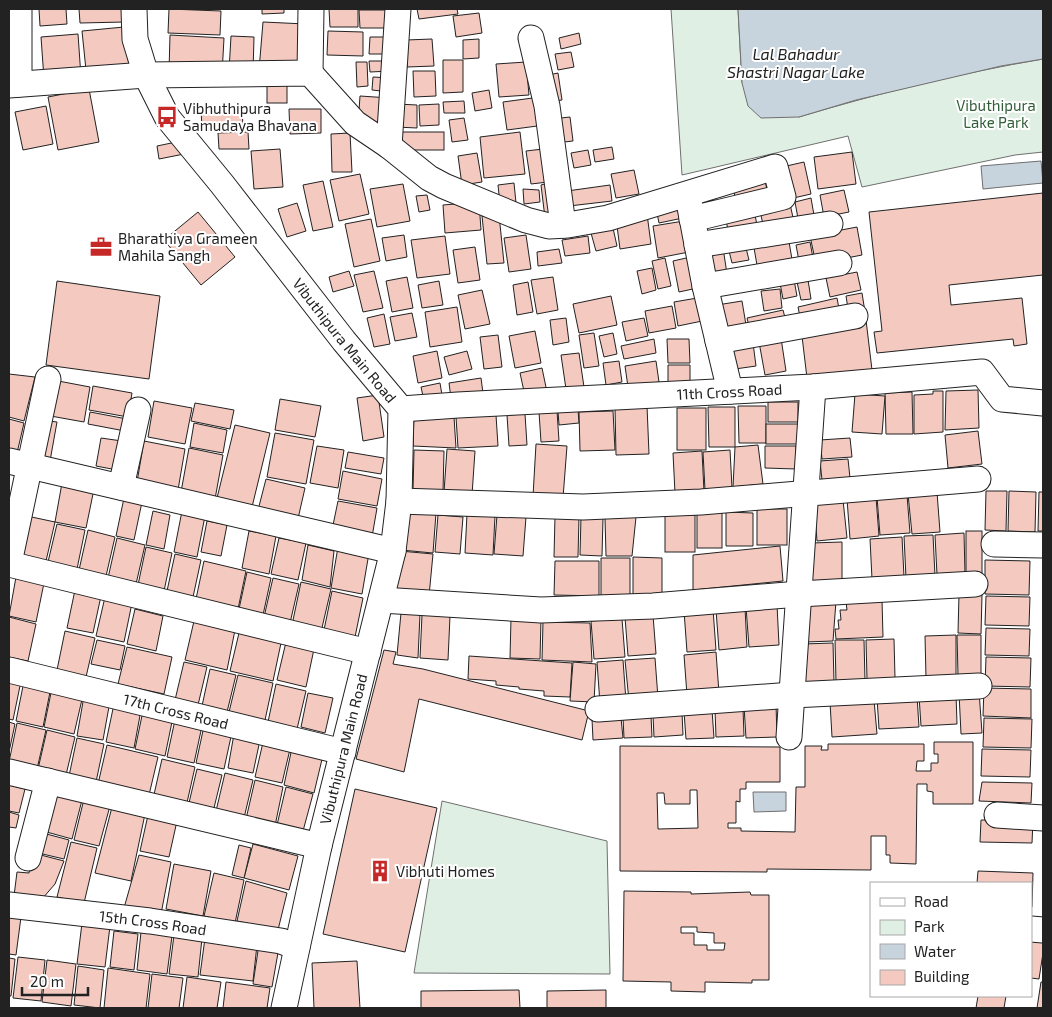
<svg xmlns="http://www.w3.org/2000/svg" width="1052" height="1017" viewBox="0 0 1052 1017" font-family="'Exo 2',sans-serif">
<rect width="100%" height="100%" fill="#fff"/>
<g fill="#e0efe3" stroke="#6f6f6f">
<path d="M671,9H738L742,83L799,117C879,93 961,73 1043,59V152L1015,155L862,187L848,136L682,175Z"/>
<polygon points="442,801 607,841 610,974 414,973"/>
</g>
<g fill="#c7d3dd" stroke="#6f6f6f">
<polygon points="738,9 1043,9 1043,59 1001,66 856,100 799,117 761,118 748,106 742,83"/>
<polygon points="1041,161 1043,183 983,189 981,166"/>
<polygon points="753,792 786,792 786,811 754,812"/>
</g>
<g fill="#f3c9c0" stroke="#222" fill-rule="evenodd">
<polygon points="39,9 66,9 67,24 40,26"/>
<polygon points="79,9 125,9 125,22 80,23"/>
<polygon points="169,9 221,11 220,35 168,33"/>
<polygon points="262,9 284,9 284,13 262,14"/>
<polygon points="329,9 358,9 358,27 330,27"/>
<polygon points="417,9 457,9 458,14 419,19"/>
<polygon points="359,10 395,10 395,28 360,28"/>
<polygon points="479,13 482,33 456,37 453,16"/>
<polygon points="263,22 306,24 303,73 259,70"/>
<polygon points="124,27 129,66 86,70 82,31"/>
<polygon points="328,31 363,32 363,56 327,55"/>
<polygon points="579,33 581,44 561,49 559,38"/>
<polygon points="78,34 81,77 44,79 41,37"/>
<polygon points="170,35 224,38 222,74 169,71"/>
<polygon points="231,36 254,37 253,72 229,71"/>
<polygon points="370,37 393,37 392,54 369,54"/>
<polygon points="432,39 434,66 407,67 406,40"/>
<polygon points="479,39 479,58 463,59 463,40"/>
<polygon points="571,52 574,67 558,70 555,54"/>
<polygon points="443,60 463,60 463,92 443,93"/>
<polygon points="369,61 391,61 391,71 370,72"/>
<polygon points="356,62 367,62 368,86 357,87"/>
<polygon points="526,62 529,95 499,97 496,64"/>
<polygon points="413,71 435,71 436,96 414,97"/>
<polygon points="558,73 562,100 548,102 544,76"/>
<polygon points="373,77 391,78 390,92 372,90"/>
<rect x="267" y="85" width="20" height="18"/>
<polygon points="89,89 99,142 58,150 48,97"/>
<polygon points="489,90 492,108 475,111 472,93"/>
<polygon points="360,96 390,98 388,127 358,125"/>
<polygon points="540,97 545,125 507,130 503,102"/>
<polygon points="464,101 465,113 444,113 443,102"/>
<polygon points="397,104 417,105 417,128 396,127"/>
<polygon points="439,104 439,125 420,126 419,105"/>
<polygon points="46,106 53,144 23,150 15,112"/>
<polygon points="242,106 243,128 202,130 201,108"/>
<polygon points="289,109 321,109 321,133 290,134"/>
<polygon points="570,117 573,141 555,143 552,119"/>
<polygon points="464,118 468,140 452,142 449,120"/>
<polygon points="248,132 249,149 219,149 218,133"/>
<rect x="397" y="132" width="47" height="18"/>
<polygon points="520,132 525,174 484,178 480,137"/>
<polygon points="350,133 352,172 332,172 331,134"/>
<polygon points="181,141 184,154 159,159 157,146"/>
<polygon points="612,147 614,159 595,162 593,150"/>
<polygon points="280,149 283,187 254,189 251,151"/>
<polygon points="543,149 548,182 531,184 526,151"/>
<polygon points="588,150 591,165 574,168 571,153"/>
<polygon points="852,152 856,184 818,189 814,157"/>
<polygon points="477,153 482,182 462,185 458,156"/>
<polygon points="804,162 811,194 789,199 782,167"/>
<polygon points="634,170 639,194 616,198 611,174"/>
<polygon points="360,174 369,214 339,221 330,180"/>
<polygon points="323,181 333,227 313,231 303,185"/>
<polygon points="765,181 769,198 737,205 733,188"/>
<polygon points="552,182 560,216 545,218 541,185"/>
<polygon points="514,183 516,203 500,204 498,185"/>
<polygon points="403,184 410,221 377,227 370,189"/>
<polygon points="610,185 612,201 569,206 567,191"/>
<polygon points="523,189 539,190 540,202 524,204"/>
<polygon points="844,190 849,212 824,217 820,195"/>
<polygon points="1043,193 1043,275 949,285 951,305 1022,298 1027,344 1014,346 1013,339 877,353 874,332 882,331 869,212"/>
<polygon points="427,195 430,210 419,212 416,196"/>
<polygon points="811,198 815,221 799,224 795,202"/>
<polygon points="479,202 481,230 445,233 443,205"/>
<polygon points="297,203 306,231 287,237 278,209"/>
<polygon points="679,203 683,218 659,223 656,208"/>
<polygon points="790,204 794,222 764,229 760,211"/>
<polygon points="754,210 758,230 729,235 725,215"/>
<polygon points="198,212 235,257 201,285 164,240"/>
<polygon points="647,214 651,244 620,249 616,218"/>
<polygon points="499,215 504,263 487,264 482,216"/>
<polygon points="371,219 380,261 354,267 345,224"/>
<polygon points="684,221 689,252 658,258 653,226"/>
<polygon points="857,227 862,255 816,264 810,236"/>
<polygon points="613,228 617,246 596,251 591,233"/>
<polygon points="404,235 407,257 386,261 382,238"/>
<polygon points="526,235 531,269 509,272 504,238"/>
<polygon points="445,236 450,274 417,278 411,240"/>
<polygon points="588,236 590,253 565,256 562,240"/>
<polygon points="788,236 793,265 758,271 753,242"/>
<polygon points="810,242 813,258 799,261 796,245"/>
<polygon points="745,244 749,260 732,263 728,247"/>
<polygon points="475,247 480,280 458,283 453,250"/>
<polygon points="723,248 728,280 712,282 708,251"/>
<polygon points="559,249 562,263 538,266 537,252"/>
<polygon points="695,256 702,287 679,292 673,261"/>
<polygon points="665,258 671,286 658,289 652,261"/>
<polygon points="652,268 656,290 642,294 637,271"/>
<polygon points="349,271 354,286 333,292 329,277"/>
<polygon points="374,271 383,308 363,312 354,275"/>
<polygon points="857,272 861,290 830,297 826,278"/>
<polygon points="407,277 413,308 392,312 386,281"/>
<polygon points="553,277 558,310 537,314 531,280"/>
<polygon points="794,280 797,296 783,299 780,283"/>
<polygon points="808,280 811,299 801,300 797,282"/>
<polygon points="57,281 160,296 149,379 46,365"/>
<polygon points="439,281 443,305 422,308 418,285"/>
<polygon points="528,282 533,312 517,315 513,285"/>
<polygon points="780,289 782,308 764,311 761,291"/>
<polygon points="482,290 490,324 465,329 458,295"/>
<polygon points="862,293 865,312 849,315 846,296"/>
<polygon points="611,296 617,325 579,333 573,304"/>
<polygon points="703,297 707,320 678,326 674,302"/>
<polygon points="837,298 840,314 801,322 798,307"/>
<polygon points="742,301 747,331 722,335 717,305"/>
<polygon points="672,306 676,328 649,333 645,311"/>
<polygon points="457,307 462,342 430,347 425,312"/>
<polygon points="783,310 787,325 751,334 747,318"/>
<polygon points="412,313 417,337 395,341 390,317"/>
<polygon points="384,314 390,344 374,347 367,318"/>
<polygon points="566,318 569,342 553,345 550,320"/>
<polygon points="644,318 648,336 626,341 622,322"/>
<polygon points="866,320 872,370 807,378 801,328"/>
<polygon points="535,331 541,363 515,368 509,336"/>
<polygon points="594,333 599,366 584,368 579,335"/>
<polygon points="613,333 617,354 604,357 599,336"/>
<polygon points="498,335 502,367 484,369 480,337"/>
<polygon points="781,338 786,371 765,375 759,342"/>
<polygon points="654,339 656,353 624,359 621,346"/>
<polygon points="667,339 689,339 690,363 668,363"/>
<polygon points="753,343 756,366 728,370 725,347"/>
<polygon points="437,351 442,378 418,383 413,356"/>
<polygon points="467,351 472,369 449,375 444,357"/>
<polygon points="579,353 584,387 566,389 561,355"/>
<polygon points="619,361 622,382 606,385 603,363"/>
<polygon points="656,361 659,382 628,387 625,366"/>
<polygon points="668,365 690,365 690,389 668,390"/>
<polygon points="542,368 547,392 525,396 520,373"/>
<polygon points="9,374 35,377 24,421 9,417"/>
<polygon points="481,378 484,401 452,406 449,383"/>
<polygon points="53,380 90,387 84,422 45,415"/>
<polygon points="440,383 444,407 426,410 421,387"/>
<polygon points="93,386 132,393 128,417 89,410"/>
<polygon points="978,390 979,428 945,430 946,391"/>
<polygon points="933,391 943,391 943,432 914,434 914,395 933,394"/>
<polygon points="912,392 913,434 886,434 885,393"/>
<polygon points="855,394 885,396 882,434 852,432"/>
<polygon points="378,395 384,437 363,441 357,398"/>
<polygon points="280,399 321,406 315,437 275,430"/>
<polygon points="154,401 192,408 185,444 148,437"/>
<rect x="768" y="402" width="30" height="20"/>
<polygon points="195,403 234,410 230,429 191,421"/>
<polygon points="647,406 649,454 616,455 615,407"/>
<polygon points="738,406 766,406 766,443 739,443"/>
<polygon points="708,407 735,407 735,447 709,447"/>
<rect x="677" y="408" width="29" height="42"/>
<polygon points="578,410 579,423 559,425 558,411"/>
<polygon points="557,411 559,441 541,442 539,412"/>
<polygon points="613,411 615,450 580,451 579,412"/>
<polygon points="90,412 127,419 125,431 88,424"/>
<polygon points="525,414 527,445 509,446 507,415"/>
<polygon points="414,415 454,417 456,448 413,446"/>
<polygon points="496,415 498,446 458,448 456,417"/>
<polygon points="9,419 24,423 17,453 9,451"/>
<polygon points="42,420 57,422 50,461 35,458"/>
<polygon points="194,423 227,430 223,453 190,447"/>
<rect x="766" y="424" width="33" height="20"/>
<polygon points="235,425 270,433 252,507 217,498"/>
<polygon points="978,431 982,464 948,468 945,435"/>
<polygon points="275,433 314,440 306,484 267,477"/>
<polygon points="101,438 122,441 117,470 96,466"/>
<polygon points="850,438 852,457 822,459 820,440"/>
<polygon points="144,441 185,449 178,490 137,482"/>
<polygon points="536,444 567,446 563,498 533,496"/>
<polygon points="758,445 763,484 733,487 735,447"/>
<polygon points="317,446 344,450 338,488 310,483"/>
<polygon points="765,446 796,446 796,469 765,468"/>
<polygon points="189,448 223,455 215,499 181,492"/>
<polygon points="447,449 475,451 472,495 444,492"/>
<polygon points="414,450 444,451 443,492 413,491"/>
<polygon points="730,450 732,488 705,490 703,452"/>
<polygon points="702,451 704,492 675,493 673,453"/>
<polygon points="348,452 384,458 381,474 345,468"/>
<polygon points="848,459 850,478 822,480 820,461"/>
<polygon points="343,471 382,479 377,506 338,499"/>
<polygon points="266,479 305,488 297,523 257,514"/>
<polygon points="62,483 94,489 86,528 55,522"/>
<polygon points="986,491 1007,491 1006,531 985,530"/>
<polygon points="1009,491 1036,492 1035,532 1008,531"/>
<polygon points="937,492 940,532 912,534 908,494"/>
<polygon points="1039,492 1043,492 1043,531 1038,531"/>
<polygon points="907,495 910,533 880,535 877,497"/>
<polygon points="876,497 879,536 850,539 847,499"/>
<polygon points="124,498 142,502 134,540 116,536"/>
<polygon points="843,500 847,538 817,541 814,502"/>
<polygon points="338,501 377,508 372,537 332,530"/>
<rect x="757" y="509" width="30" height="36"/>
<polygon points="405,510 436,513 433,553 401,550"/>
<polygon points="153,511 170,515 164,549 146,545"/>
<polygon points="182,511 205,516 197,557 174,552"/>
<rect x="697" y="511" width="25" height="37"/>
<polygon points="726,512 753,513 753,546 726,546"/>
<polygon points="467,514 495,516 493,555 465,553"/>
<polygon points="438,515 463,517 460,554 435,552"/>
<polygon points="497,515 526,517 523,556 494,554"/>
<rect x="665" y="515" width="30" height="37"/>
<polygon points="27,516 55,522 46,561 18,554"/>
<polygon points="555,516 579,517 578,557 554,557"/>
<polygon points="581,517 603,518 602,556 580,555"/>
<polygon points="636,517 632,556 606,556 605,518"/>
<polygon points="207,521 227,525 221,556 201,552"/>
<polygon points="57,524 85,530 77,569 48,562"/>
<polygon points="88,530 115,537 106,576 79,570"/>
<polygon points="249,531 276,536 269,574 242,568"/>
<rect x="966" y="531" width="16" height="43"/>
<polygon points="964,533 965,574 937,575 935,535"/>
<polygon points="933,535 935,576 906,578 904,536"/>
<polygon points="902,537 904,577 872,579 870,539"/>
<polygon points="117,538 145,545 136,584 108,578"/>
<polygon points="279,538 306,543 298,580 271,574"/>
<polygon points="842,542 842,581 812,582 811,543"/>
<polygon points="308,545 334,551 330,587 302,580"/>
<polygon points="780,546 783,581 693,590 693,555"/>
<polygon points="146,547 172,553 164,591 138,585"/>
<polygon points="338,547 369,553 362,594 331,588"/>
<polygon points="400,551 433,554 429,596 396,593"/>
<polygon points="175,554 201,560 193,597 167,591"/>
<polygon points="633,557 662,558 662,596 633,596"/>
<polygon points="601,558 630,558 630,598 601,597"/>
<polygon points="985,560 1030,561 1029,595 985,594"/>
<polygon points="204,561 246,571 238,609 196,599"/>
<polygon points="555,561 599,561 599,596 554,595"/>
<polygon points="247,572 271,578 263,615 239,609"/>
<polygon points="16,577 44,583 36,622 9,616"/>
<polygon points="273,578 299,584 290,623 264,617"/>
<polygon points="301,582 331,589 321,632 292,625"/>
<polygon points="75,590 101,596 93,633 67,628"/>
<polygon points="332,591 363,598 355,637 324,630"/>
<polygon points="959,594 982,595 981,634 958,633"/>
<polygon points="986,596 1030,597 1029,626 985,625"/>
<polygon points="105,597 132,603 124,642 96,636"/>
<polygon points="882,600 883,637 836,639 835,629 839,629 838,620 841,620 840,610 847,610 846,602"/>
<polygon points="836,601 833,641 805,642 806,602"/>
<polygon points="777,605 779,645 749,647 746,607"/>
<polygon points="745,608 747,647 719,650 716,610"/>
<polygon points="135,609 163,616 156,651 127,644"/>
<polygon points="713,609 716,650 687,652 684,611"/>
<polygon points="401,613 420,614 418,658 397,655"/>
<polygon points="422,615 450,616 448,660 420,658"/>
<polygon points="653,615 656,654 628,656 625,617"/>
<polygon points="9,617 36,624 28,661 9,657"/>
<polygon points="511,618 541,619 540,659 510,658"/>
<polygon points="622,619 625,657 594,659 591,621"/>
<polygon points="194,621 235,630 227,670 185,660"/>
<polygon points="543,622 590,623 592,662 542,660"/>
<polygon points="986,628 1030,629 1029,656 985,655"/>
<polygon points="65,631 95,638 86,677 57,670"/>
<polygon points="239,633 281,643 273,681 230,671"/>
<polygon points="956,635 956,678 926,678 925,636"/>
<polygon points="957,635 981,635 981,675 958,675"/>
<polygon points="894,639 895,678 867,679 866,640"/>
<polygon points="97,640 125,646 120,670 91,664"/>
<polygon points="835,640 864,640 865,681 836,682"/>
<polygon points="286,642 314,649 306,687 277,680"/>
<polygon points="833,643 834,682 804,683 803,644"/>
<polygon points="127,647 172,657 164,694 118,684"/>
<polygon points="384,650 396,652 393,664 423,669 589,711 582,740 419,699 404,772 356,759"/>
<polygon points="716,652 719,693 687,695 684,655"/>
<polygon points="469,656 572,663 570,697 544,696 544,691 519,689 519,687 496,685 496,681 468,679"/>
<polygon points="986,657 1031,658 1030,687 985,686"/>
<polygon points="655,658 658,698 629,701 625,660"/>
<polygon points="623,660 626,701 600,704 597,662"/>
<polygon points="184,662 207,667 198,705 175,700"/>
<polygon points="573,662 596,664 594,702 570,701"/>
<polygon points="210,669 236,675 227,712 202,706"/>
<polygon points="238,675 273,683 265,720 229,712"/>
<polygon points="9,678 21,681 13,720 9,719"/>
<polygon points="24,681 51,687 43,727 16,721"/>
<polygon points="276,684 306,691 297,729 268,722"/>
<polygon points="52,688 83,695 74,734 44,727"/>
<polygon points="984,688 1031,689 1031,718 983,716"/>
<polygon points="979,691 982,733 961,734 959,693"/>
<polygon points="308,693 333,698 325,733 301,727"/>
<polygon points="956,694 957,724 921,726 919,696"/>
<polygon points="84,696 110,701 103,740 77,736"/>
<polygon points="917,696 919,727 879,729 877,698"/>
<polygon points="874,700 877,734 832,737 830,702"/>
<polygon points="114,704 141,710 134,748 106,742"/>
<polygon points="776,704 777,737 746,738 744,706"/>
<polygon points="743,708 744,736 716,737 715,710"/>
<polygon points="712,710 714,738 686,739 684,712"/>
<polygon points="143,711 173,717 165,756 135,749"/>
<polygon points="682,713 683,735 654,737 653,715"/>
<polygon points="651,716 652,737 624,738 623,717"/>
<polygon points="621,718 623,738 593,740 592,719"/>
<polygon points="984,718 1032,719 1031,748 983,747"/>
<polygon points="175,720 202,726 194,763 167,757"/>
<polygon points="9,722 15,724 9,752"/>
<polygon points="17,723 46,730 37,769 9,762"/>
<polygon points="204,726 232,732 224,769 196,763"/>
<polygon points="47,730 75,737 66,775 38,769"/>
<polygon points="234,734 260,740 253,773 228,768"/>
<polygon points="77,738 104,744 96,782 69,776"/>
<polygon points="264,738 291,745 282,783 255,777"/>
<path d="M934,742H973V804H933V792L927,791V784H917L916,864L890,863V855H886V836H871V870L767,869V872L620,871V746L780,747V782H746V789H740V802L736,801V823H728V828H741V831L795,832L796,787H805V746H822L821,750H828V744H924V761H917L916,771H931V763H938V754H934ZM690,790H697L698,828L658,829L657,793H664L665,804H690Z"/>
<polygon points="107,745 158,757 149,795 98,784"/>
<polygon points="292,748 323,755 314,793 284,785"/>
<polygon points="982,749 1031,750 1030,777 981,776"/>
<polygon points="162,759 195,767 186,807 153,799"/>
<polygon points="197,769 222,775 213,812 188,807"/>
<polygon points="225,773 253,780 244,818 216,811"/>
<polygon points="255,780 283,787 275,826 246,819"/>
<polygon points="982,782 1032,783 1031,803 979,801"/>
<polygon points="9,785 25,789 19,813 9,811"/>
<polygon points="286,787 313,794 303,831 277,825"/>
<polygon points="355,789 437,808 405,952 323,934"/>
<polygon points="52,793 82,800 72,839 43,831"/>
<polygon points="84,799 110,806 99,846 74,840"/>
<polygon points="112,807 145,814 131,881 95,873"/>
<polygon points="9,812 19,815 16,828 9,827"/>
<polygon points="148,815 177,821 169,857 140,851"/>
<polygon points="981,820 1033,820 1032,843 980,842"/>
<polygon points="39,832 69,840 64,859 34,852"/>
<polygon points="71,842 97,848 84,903 57,897"/>
<polygon points="253,844 298,856 289,890 244,878"/>
<polygon points="239,845 251,848 244,878 232,875"/>
<polygon points="33,853 64,861 55,884 42,899 14,896 17,872 29,873"/>
<polygon points="139,855 171,862 161,914 124,908"/>
<polygon points="174,864 211,871 203,916 166,909"/>
<polygon points="978,871 1033,873 1032,907 1031,907 1031,883 977,883"/>
<polygon points="214,873 244,880 235,923 204,916"/>
<polygon points="246,881 287,893 278,930 237,921"/>
<path d="M624,891L691,892V894L750,892L751,895H769V980H752V983L705,982V992L671,991V982L623,981ZM681,927H697V932L714,933V943H725L724,950H707V945H694V933H681Z"/>
<polygon points="9,916 21,917 16,955 9,954"/>
<polygon points="82,923 110,926 105,967 77,964"/>
<polygon points="114,931 138,934 134,970 110,967"/>
<polygon points="141,932 172,936 167,974 137,970"/>
<polygon points="174,935 202,938 198,977 169,974"/>
<polygon points="205,938 257,945 253,981 200,975"/>
<polygon points="1031,938 1043,940 1043,953 1039,979 1031,978"/>
<polygon points="259,944 279,947 272,987 253,984"/>
<polygon points="18,957 45,960 41,1001 13,998"/>
<polygon points="9,958 15,959 11,996 9,996"/>
<polygon points="47,960 76,964 71,1006 42,1002"/>
<polygon points="357,961 360,1008 314,1008 312,963"/>
<polygon points="78,966 104,970 100,1008 74,1005"/>
<polygon points="108,968 150,974 146,1008 104,1008"/>
<polygon points="152,974 183,978 179,1008 148,1008"/>
<polygon points="187,977 221,982 217,1008 183,1008"/>
<polygon points="226,982 270,988 267,1008 223,1008"/>
<polygon points="1041,982 1043,982 1043,1008 1037,1008"/>
<polygon points="519,990 520,1008 421,1008 421,991"/>
<polygon points="606,990 606,1008 547,1008 547,991"/>
<polygon points="978,996 1006,996 1004,1008 976,1008"/>
</g>
<g fill="none" stroke-linecap="round" stroke-linejoin="round">
<g stroke="#222" stroke-width="27">
<g id="minor">
<polyline points="19,9 19,84"/>
<path id="s1" d="M134,9L135,39L146,75L167,117L222,184L344,341L401,409L399,501L393,551L319,846L284,1008"/>
<polyline points="531,38 547,106 563,225"/>
<polyline points="310,73 311,9"/>
<polyline points="9,85 146,75 310,73 355,123 389,146 429,178 444,186 526,220 549,226 568,225 608,218 775,167 783,197 692,219"/>
<polyline points="389,146 398,9"/>
<polyline points="689,202 705,286 730,391"/>
<polyline points="697,245 830,224"/>
<polyline points="705,286 839,263"/>
<polyline points="718,341 855,316"/>
<path id="s2" d="M401,409L458,405L813,387L982,372L1002,399L1043,403"/>
<polyline points="9,461 393,551"/>
<polyline points="121,487 138,410"/>
<polyline points="399,501 583,507 701,502 978,479"/>
<polyline points="994,544 1043,545"/>
<polyline points="9,563 48,379"/>
<polyline points="9,564 368,652"/>
<polyline points="381,600 541,610 653,606 799,594 975,584"/>
<path id="s3" d="M9,670L343,752"/>
<polyline points="598,709 792,695 979,686"/>
<polyline points="789,737 813,387"/>
<polyline points="9,772 319,846"/>
<polyline points="997,815 1043,818"/>
<polyline points="28,858 48,781"/>
<path id="s4" d="M9,905L150,921L281,941L297,947"/>
<polyline points="1031,929 1043,930"/>
</g>
</g>
<use href="#minor" stroke="#fff" stroke-width="25"/>
</g>
<defs>
<g id="bus-bare" transform="scale(1.725)"><path d="M-5-6H5V4H4V6H2V4H-2V6H-4V4H-5ZM-3.5-4V0h7V-4ZM-3.5 1.2v1.5H-2V1.2ZM2 1.2v1.5H3.5V1.2Z" fill="#c62828" stroke="#fff" stroke-width="2.5" paint-order="stroke"/></g>
<g id="office-bare" transform="scale(1.725)"><path d="M-6-3h4V-5.5h4V-3h4V5H-6ZM-1-4.5V-3h2v-1.5ZM-6 0V1H6V0Z" fill="#c62828" stroke="#fff" stroke-width="2.5" paint-order="stroke"/></g>
<g id="building-bare" transform="scale(1.725)"><path d="M-4-6H4V6H1V3H-1V6H-4ZM-2.5-4.3h1.7v1.8h-1.7ZM.8-4.3h1.7v1.8H.8ZM-2.5-1h1.7V.8h-1.7ZM.8-1h1.7V.8H.8Z" fill="#c62828" stroke="#fff" stroke-width="2.5" paint-order="stroke"/></g>
</defs>
<g fill-rule="evenodd">
<use href="#bus-bare" x="167" y="117"/>
<use href="#office-bare" x="101" y="247"/>
<use href="#building-bare" x="380" y="871"/>
</g>
<g text-anchor="middle" dominant-baseline="central" stroke-width="4" stroke-linejoin="round" paint-order="stroke">
<g font-size="15" fill="#2f5e38" stroke="#fff">
<text x="996" y="105">Vibuthipura<tspan x="996" dy="17">Lake Park</tspan></text>
</g>
<g font-size="15" fill="#222" stroke="#fff" text-anchor="start">
<text x="183" y="108">Vibhuthipura<tspan x="183" dy="17">Samudaya Bhavana</tspan></text>
<text x="118" y="238">Bharathiya Grameen<tspan x="118" dy="17">Mahila Sangh</tspan></text>
<text x="396" y="871">Vibhuti Homes</text>
</g>
<g font-size="15" fill="#222" stroke="#fff">
<text stroke="none"><textPath href="#s1" startOffset="400">Vibuthipura Main Road</textPath></text>
<text stroke="none"><textPath href="#s2" startOffset="329">11th Cross Road</textPath></text>
<text stroke="none"><textPath href="#s3" startOffset="172">17th Cross Road</textPath></text>
<text transform="translate(343 749) rotate(-76)">Vibuthipura Main Road</text>
<text stroke="none"><textPath href="#s4" startOffset="145">15th Cross Road</textPath></text>
</g>
<g font-size="16" font-style="italic" fill="#222" stroke="#fff">
<text x="796" y="53">Lal Bahadur<tspan x="796" dy="18">Shastri Nagar Lake</tspan></text>
</g>
</g>
<rect width="1052" height="1017" fill="none" stroke="#222222" stroke-width="20"/>
<rect x="870" y="882" width="162" height="115" fill="#ffffff" stroke="#a7a7a7"/>
<rect x="880" y="898" width="25" height="8" fill="#ffffff" stroke="#a7a7a7"/>
<text x="914" y="907" font-size="15" fill="#222222">Road</text>
<rect x="880" y="920" width="25" height="15" fill="#e0efe3" stroke="#a7a7a7"/>
<text x="914" y="932" font-size="15" fill="#222222">Park</text>
<rect x="880" y="944" width="25" height="15" fill="#c7d3dd" stroke="#a7a7a7"/>
<text x="914" y="957" font-size="15" fill="#222222">Water</text>
<rect x="880" y="970" width="25" height="15" fill="#f3c9c0" stroke="#a7a7a7"/>
<text x="914" y="982" font-size="15" fill="#222222">Building</text>
<path d="M22 987v8h66v-8" fill="none" stroke="#222222" stroke-width="2.5"/>
<text x="30" y="987" font-size="15" fill="#222222" stroke="#ffffff" stroke-width="4" paint-order="stroke">20 m</text>
</svg>
